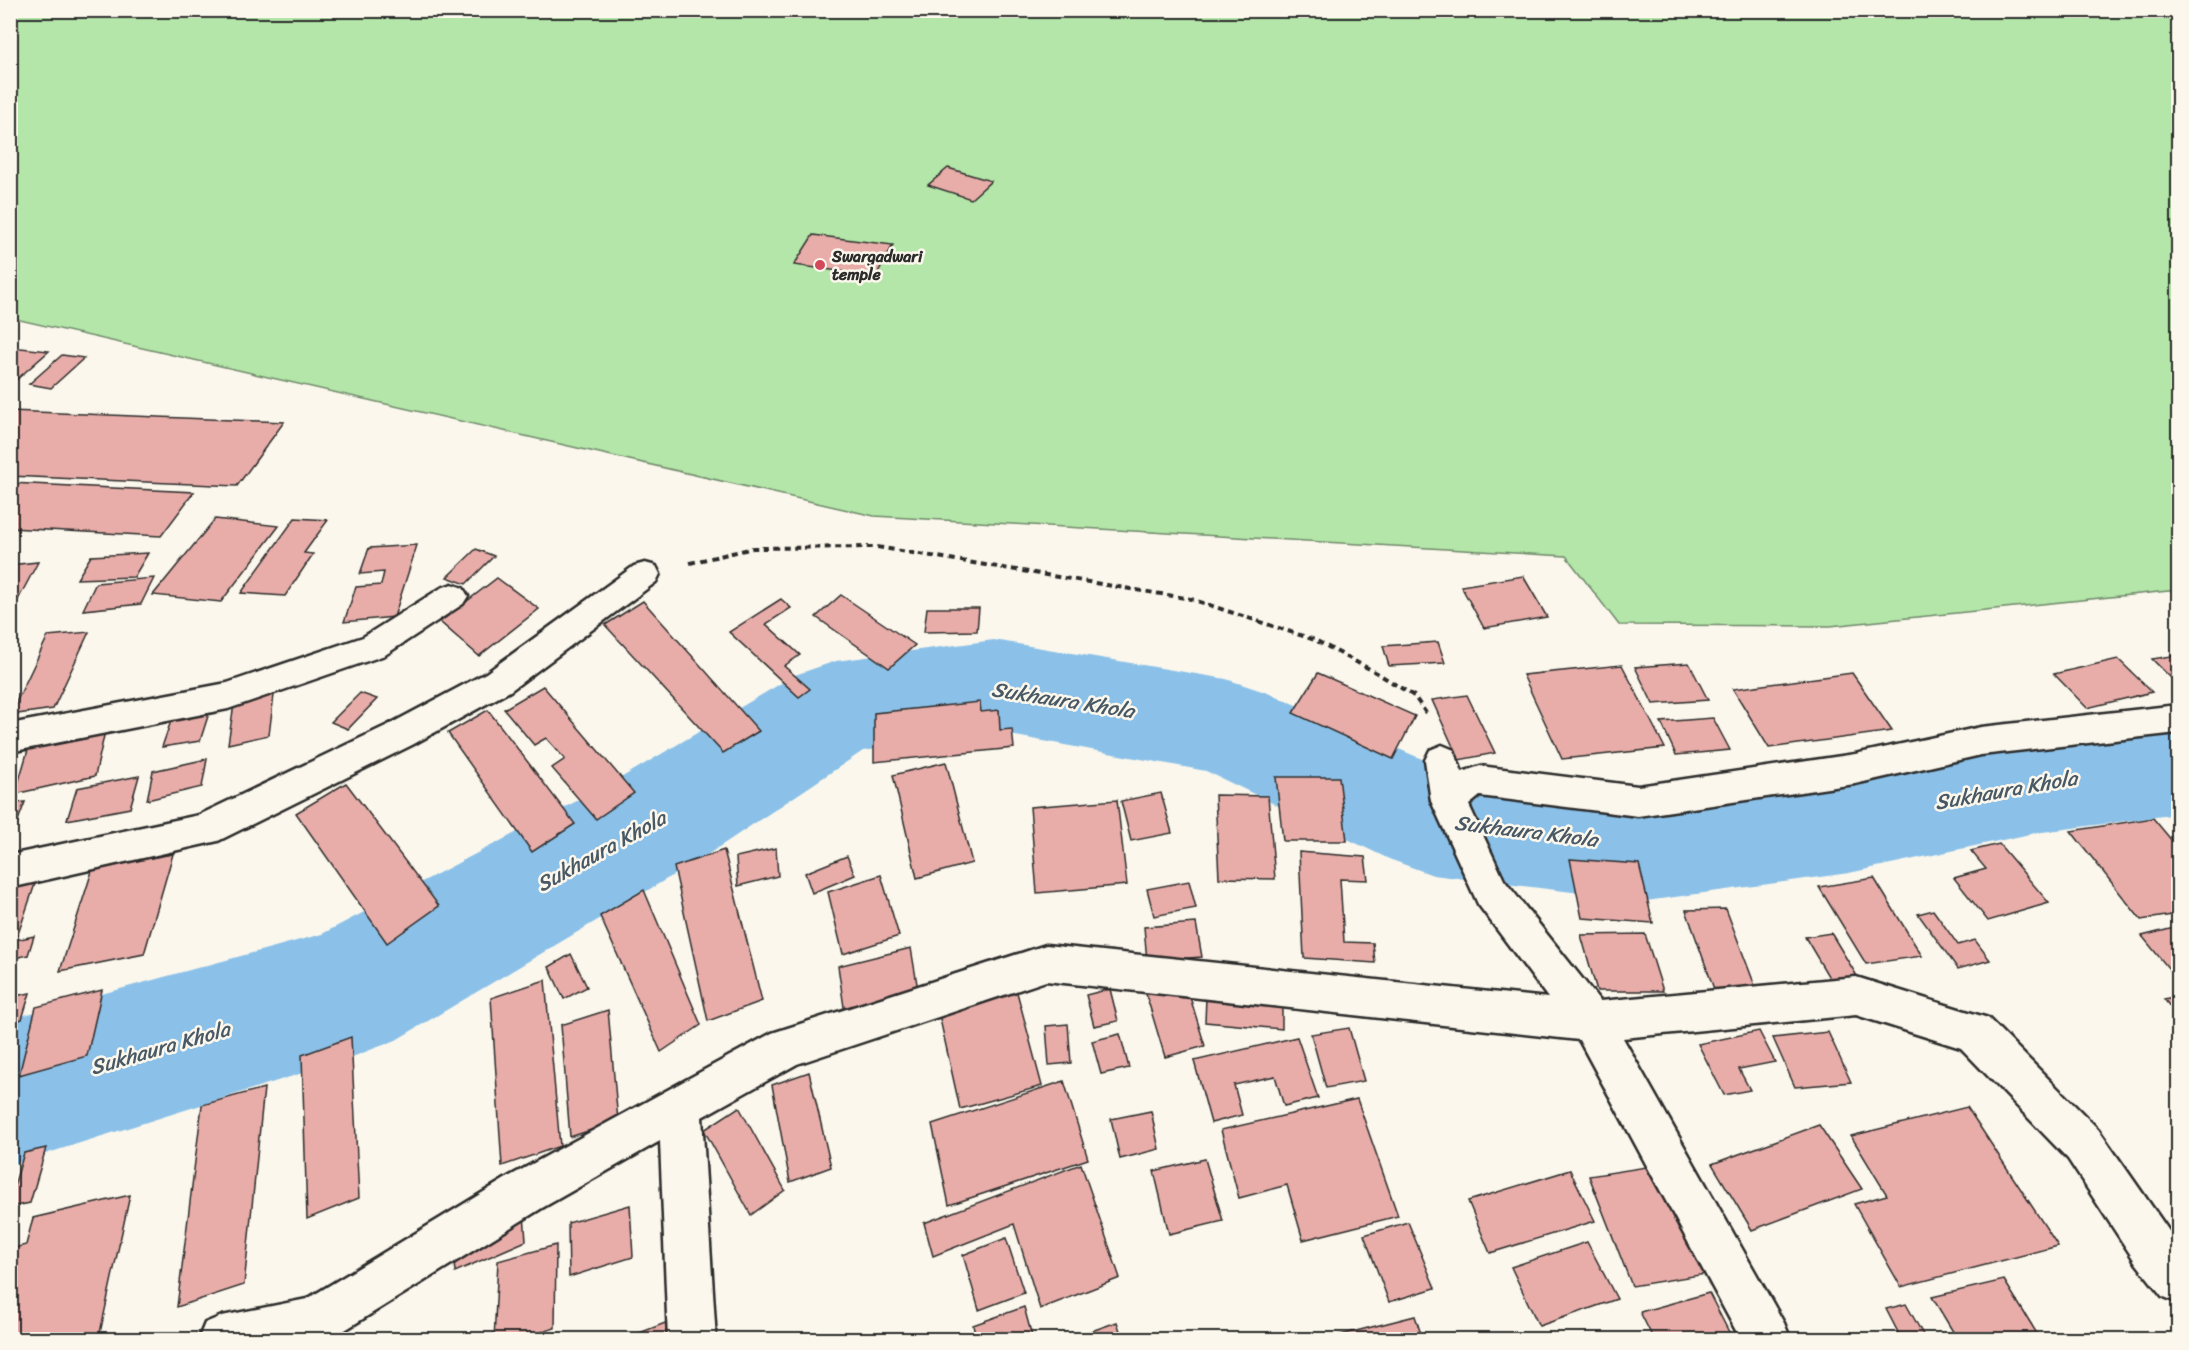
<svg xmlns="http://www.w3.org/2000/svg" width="2189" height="1350" viewBox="0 0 2189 1350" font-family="Sriracha,sans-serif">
<rect width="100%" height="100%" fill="#fbf7ec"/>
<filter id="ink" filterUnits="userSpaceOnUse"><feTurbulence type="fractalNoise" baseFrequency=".0167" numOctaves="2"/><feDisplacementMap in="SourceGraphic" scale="12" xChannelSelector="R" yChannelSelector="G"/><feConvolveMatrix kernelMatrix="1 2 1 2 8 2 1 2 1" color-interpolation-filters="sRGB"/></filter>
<g filter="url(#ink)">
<polygon fill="#b3e6a8" stroke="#6f886a" stroke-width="1.5" points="11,11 2178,11 2178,590 1830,626 1619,625 1566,556 874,516 11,318"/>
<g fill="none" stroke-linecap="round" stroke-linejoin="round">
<polygon fill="#8bc1e9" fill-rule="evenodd" points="994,640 1226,679 1268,693 1443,768 1646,789 1849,765 2035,731 2178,714 2178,814 2035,833 1849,873 1646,901 1433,875 1389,859 1206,771 994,732 863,751 707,855 396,1040 347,1059 10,1165 10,1019 322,934 619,779 795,675 836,661"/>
</g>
<g fill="#e8ada9" stroke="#2b2b2b" stroke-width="1.5">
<polygon points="948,168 991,181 971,199 928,185"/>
<polygon points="813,235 893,245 876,276 794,265"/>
<polygon points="10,348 11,347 49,351 15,381 10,380"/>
<polygon points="62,355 84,358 51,388 29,384"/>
<polygon points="10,411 284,422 237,486 10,476"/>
<polygon points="10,483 194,492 161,536 10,528"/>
<polygon points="295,518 328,520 304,553 313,554 285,596 241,593"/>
<polygon points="215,519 279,526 221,602 153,595"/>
<polygon points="417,545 394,617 344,622 356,587 381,585 384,572 360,574 369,548"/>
<polygon points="476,549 494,556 466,584 447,577"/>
<polygon points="148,553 134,577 77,579 91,556"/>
<polygon points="38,562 10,615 10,565"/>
<polygon points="1523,576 1547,617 1484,628 1461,586"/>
<polygon points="154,578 141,604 83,610 96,583"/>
<polygon points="497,578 539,609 479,656 440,622"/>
<polygon points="841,595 915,645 889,668 816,617"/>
<polygon points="781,599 791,608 766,624 800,655 784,666 810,689 799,697 729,632"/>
<polygon points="643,601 759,731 723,753 605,625"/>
<polygon points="927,608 979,608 977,631 924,632"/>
<polygon points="89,632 53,709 10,715 48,636"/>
<polygon points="1438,642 1445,663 1389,666 1383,646"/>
<polygon points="2178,655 2178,685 2152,659"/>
<polygon points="2118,659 2152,692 2087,708 2054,674"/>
<polygon points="1689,663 1708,700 1653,704 1635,667"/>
<polygon points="1622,665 1665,748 1562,759 1523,675"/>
<polygon points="1318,673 1415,716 1393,759 1293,713"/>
<polygon points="1852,673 1892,731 1769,748 1733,689"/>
<polygon points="543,686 634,793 596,819 552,768 565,759 546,738 534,745 504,709"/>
<polygon points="360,693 377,699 348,729 331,722"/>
<polygon points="274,695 269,735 228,744 234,704"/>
<polygon points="1467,695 1495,753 1459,760 1432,700"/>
<polygon points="980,702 981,712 999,710 1000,730 1012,729 1014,748 874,762 874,713"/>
<polygon points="488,710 575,824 532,852 448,733"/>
<polygon points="209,713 200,741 162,747 172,718"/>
<polygon points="1713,718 1730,750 1676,755 1661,722"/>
<polygon points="106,727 95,776 15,794 30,743"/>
<polygon points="207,759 202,787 147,800 153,771"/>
<polygon points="946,762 972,863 917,878 893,775"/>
<polygon points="139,776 130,808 67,820 77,788"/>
<polygon points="1276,777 1339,777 1347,841 1283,841"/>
<polygon points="346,783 439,906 387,943 296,813"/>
<polygon points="1161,793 1172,833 1131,841 1121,801"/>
<polygon points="1215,795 1268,796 1275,879 1219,878"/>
<polygon points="1117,800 1127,885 1037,893 1030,807"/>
<polygon points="25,802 13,834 10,834 10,804"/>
<polygon points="2153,818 2178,848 2178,914 2141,920 2071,831"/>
<polygon points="1999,844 2049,903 1988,921 1954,878 1986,869 1971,851"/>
<polygon points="776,848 778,876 738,886 736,857"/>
<polygon points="724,850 762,1001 708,1021 674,867"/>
<polygon points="1299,852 1365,857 1368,880 1340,879 1344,942 1373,943 1375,963 1304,958"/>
<polygon points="173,854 144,954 60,971 93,868"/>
<polygon points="847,856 855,875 812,893 805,873"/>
<polygon points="1570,859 1639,864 1653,923 1582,918"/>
<polygon points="881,875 899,936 843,954 828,892"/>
<polygon points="1874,878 1922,956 1866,964 1819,887"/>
<polygon points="36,881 16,940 34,936 28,955 14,958 10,969 10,886"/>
<polygon points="1189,881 1196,908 1154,916 1147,889"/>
<polygon points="644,890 701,1025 661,1052 600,916"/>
<polygon points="1726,909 1757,991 1715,992 1686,910"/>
<polygon points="1933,910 1958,945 1975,940 1990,960 1958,969 1918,914"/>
<polygon points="1196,923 1202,957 1147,961 1144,927"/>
<polygon points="2178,927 2178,980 2142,936"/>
<polygon points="1831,933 1857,976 1831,981 1805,937"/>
<polygon points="1645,934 1663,991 1597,991 1581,935"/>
<polygon points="911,948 919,996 845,1014 838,966"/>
<polygon points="571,954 587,987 564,999 549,967"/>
<polygon points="545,980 560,1146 502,1166 491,998"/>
<polygon points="1014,981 1042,1086 960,1109 936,1001"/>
<polygon points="1186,984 1205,1046 1165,1057 1146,994"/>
<polygon points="1110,989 1118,1021 1094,1026 1086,995"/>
<polygon points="102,990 87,1056 19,1075 36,1007"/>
<polygon points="30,993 22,1019 10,1022 10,997"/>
<polygon points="2178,996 2178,1017 2164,999"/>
<polygon points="1206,997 1282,1004 1282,1029 1205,1022"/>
<polygon points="608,1010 618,1121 570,1137 561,1025"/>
<polygon points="1068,1024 1071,1063 1049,1065 1046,1026"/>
<polygon points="1349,1028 1364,1081 1326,1088 1311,1034"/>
<polygon points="1759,1031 1775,1062 1739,1069 1750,1090 1724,1095 1698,1044"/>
<polygon points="1828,1032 1851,1082 1795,1087 1773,1038"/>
<polygon points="1120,1034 1129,1068 1101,1074 1092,1041"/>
<polygon points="351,1037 359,1198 307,1219 302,1055"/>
<polygon points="1297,1037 1318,1098 1284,1106 1275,1076 1234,1085 1242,1115 1211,1123 1194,1061"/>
<polygon points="809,1072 831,1167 790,1182 772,1085"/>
<polygon points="1064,1081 1088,1159 949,1205 932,1124"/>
<polygon points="264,1088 244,1285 177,1307 202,1105"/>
<polygon points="1357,1099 1398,1216 1303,1240 1287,1185 1239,1198 1221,1130"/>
<polygon points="739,1107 785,1190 751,1215 704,1130"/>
<polygon points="1967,1107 2058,1246 1901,1287 1854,1204 1887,1195 1851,1136"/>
<polygon points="1151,1111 1159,1149 1120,1159 1111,1119"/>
<polygon points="1819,1125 1862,1189 1752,1230 1712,1164"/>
<polygon points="46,1148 30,1203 10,1207 10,1199 24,1153"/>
<polygon points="1205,1159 1223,1221 1169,1234 1154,1171"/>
<polygon points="1081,1164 1120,1278 1040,1309 1014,1224 933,1256 924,1223"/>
<polygon points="1659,1165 1706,1274 1632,1286 1589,1176"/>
<polygon points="1570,1170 1595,1221 1490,1253 1468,1201"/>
<polygon points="130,1195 100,1333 75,1340 10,1340 10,1249 26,1245 33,1218"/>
<polygon points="630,1205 633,1257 569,1277 568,1223"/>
<polygon points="524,1214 526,1241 455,1272 452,1243"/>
<polygon points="1408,1222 1435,1288 1389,1302 1364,1235"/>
<polygon points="1006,1238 1024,1293 979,1310 963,1255"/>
<polygon points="1587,1242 1617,1299 1539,1326 1511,1267"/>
<polygon points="556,1245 555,1328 515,1340 494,1340 498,1261"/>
<polygon points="2004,1280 2041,1340 1958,1340 1932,1297"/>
<polygon points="1709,1293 1733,1340 1654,1340 1640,1312"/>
<polygon points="1906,1304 1926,1340 1902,1340 1886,1309"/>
<polygon points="1024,1307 1033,1340 976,1340 973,1325"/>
<polygon points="1415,1316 1423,1340 1321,1340"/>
<polygon points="678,1318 681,1340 629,1340 629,1337"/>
<polygon points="1117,1322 1123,1340 1066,1340"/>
</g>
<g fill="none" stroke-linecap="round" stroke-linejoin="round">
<g stroke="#2b2b2b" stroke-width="5">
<g id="street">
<polygon points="645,563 656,566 660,574 656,582 510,691 412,745 218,841 10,888 10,855 199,815 388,725 486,673 634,566"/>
<polygon points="452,584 463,588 468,596 463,604 385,655 228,709 10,752 10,724 227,683 363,637 441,588"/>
<polygon points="2178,705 2178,733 1981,755 1855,784 1638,816 1480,796 1469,805 1504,880 1600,1001 1856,977 1988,1018 2098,1129 2178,1244 2178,1303 2162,1296 2136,1263 2068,1159 1961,1048 1856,1015 1623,1038 1784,1323 1791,1340 1741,1340 1579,1040 1046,981 797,1064 702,1117 716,1340 668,1340 660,1141 542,1208 332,1338 198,1340 205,1323 222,1316 307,1299 510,1176 772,1033 1046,945 1548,998 1478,904 1431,801 1425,760 1430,750 1442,745 1454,750 1462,772 1480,766 1638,786 1855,754 1981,727"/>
</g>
</g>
<polyline stroke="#2b2b2b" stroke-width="4" stroke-dasharray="6 4.5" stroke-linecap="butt" points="690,563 753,548 877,547 1191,599 1315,640 1377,673 1414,696 1426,713"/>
<use href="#street" fill="#fbf7ec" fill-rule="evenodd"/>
</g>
</g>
<circle fill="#d1495b" stroke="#fbf7ec" stroke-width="2" cx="820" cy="265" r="6"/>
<g text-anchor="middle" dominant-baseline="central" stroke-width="5" stroke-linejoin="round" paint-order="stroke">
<g font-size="16" font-weight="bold" fill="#2b2b2b" stroke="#fbf7ec" text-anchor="start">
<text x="832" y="256">Swargadwari<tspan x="832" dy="18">temple</tspan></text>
</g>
<g font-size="21" font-style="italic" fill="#485864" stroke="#fbf7ec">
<text transform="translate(1063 700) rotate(9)">Sukhaura Khola</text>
<text transform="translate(2006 790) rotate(-10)">Sukhaura Khola</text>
<text transform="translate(1526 831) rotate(7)">Sukhaura Khola</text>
<text transform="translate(601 851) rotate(-29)">Sukhaura Khola</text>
<text transform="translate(160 1048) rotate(-16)">Sukhaura Khola</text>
</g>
</g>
<rect width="2189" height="1350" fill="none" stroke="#fbf7ec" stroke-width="36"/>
<rect x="18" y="18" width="2153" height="1314" fill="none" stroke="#2b2b2b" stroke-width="2" filter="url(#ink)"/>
</svg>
